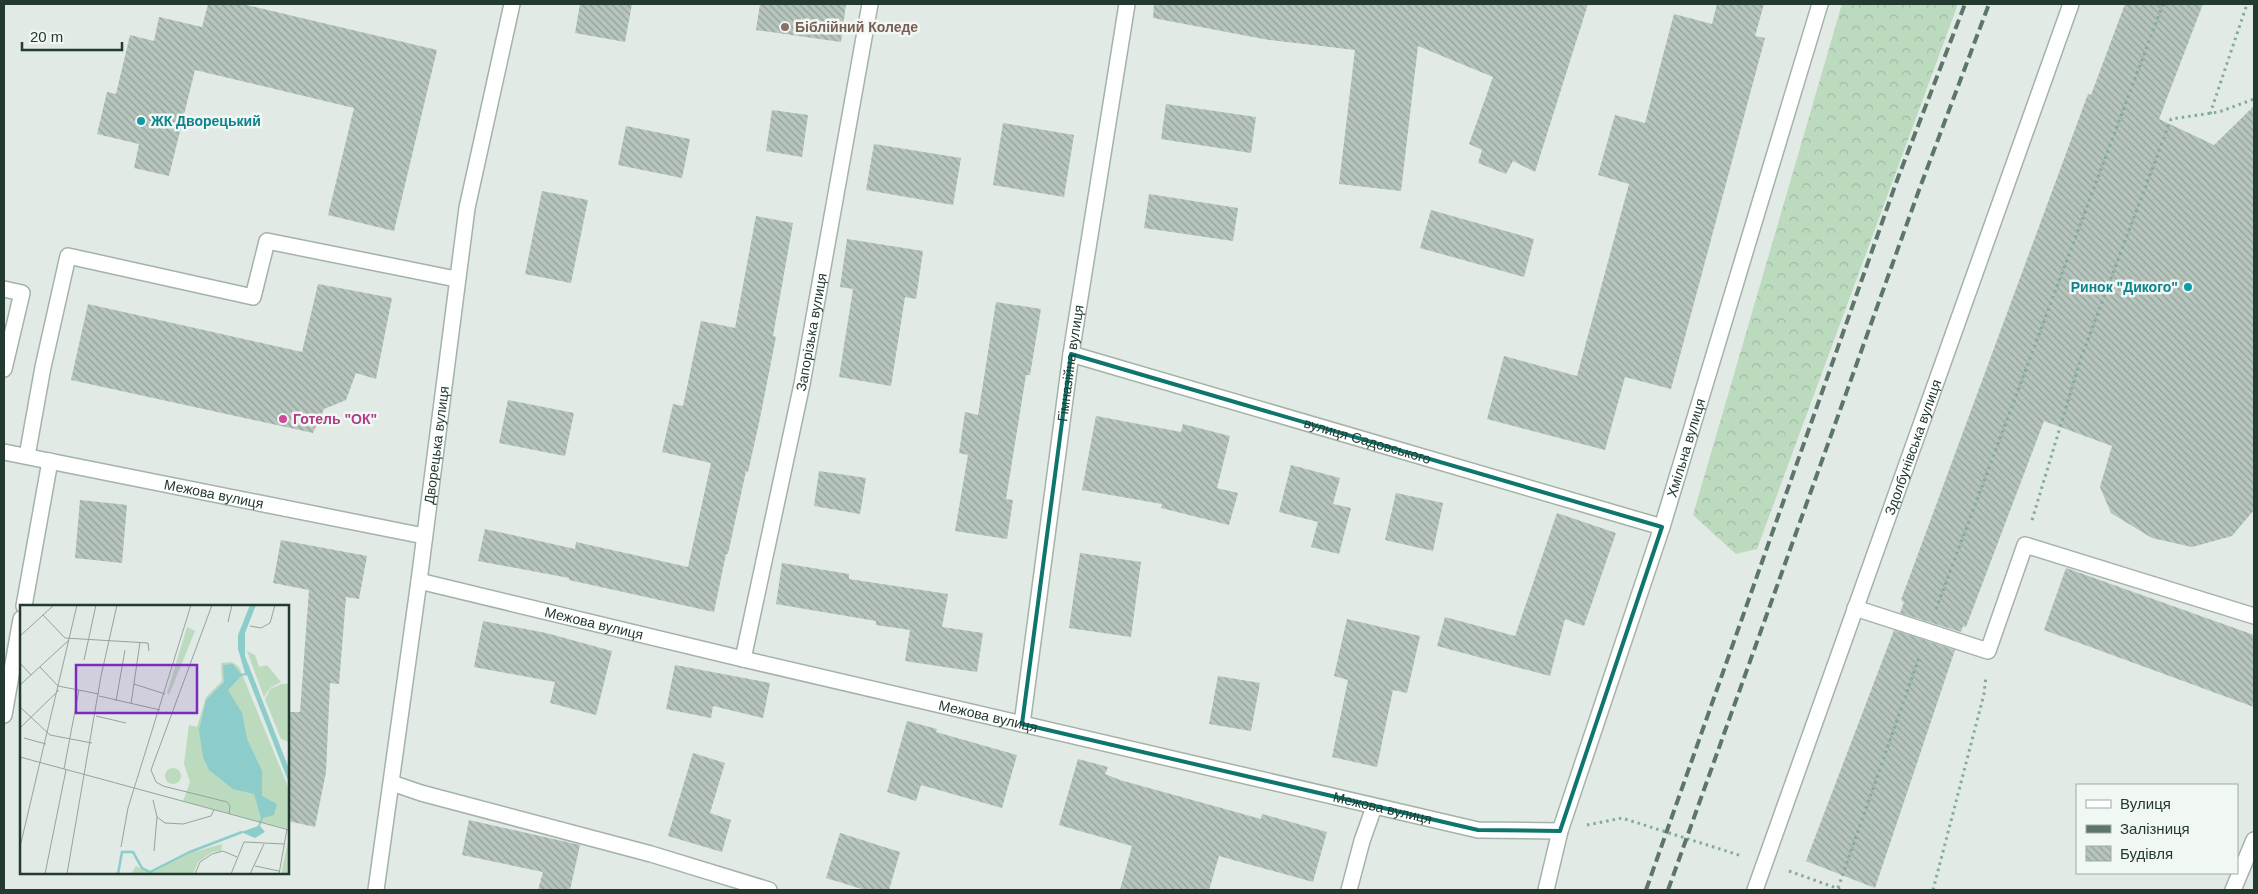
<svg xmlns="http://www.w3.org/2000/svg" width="2258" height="894" viewBox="0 0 2258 894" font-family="Helvetica,sans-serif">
<defs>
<pattern id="forest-crowns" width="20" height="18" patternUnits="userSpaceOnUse" patternTransform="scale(1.25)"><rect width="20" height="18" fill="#bbdabe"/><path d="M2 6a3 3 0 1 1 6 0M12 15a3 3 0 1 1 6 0" fill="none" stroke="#a0bca4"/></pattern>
<pattern id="building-back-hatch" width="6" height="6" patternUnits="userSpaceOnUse" patternTransform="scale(1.25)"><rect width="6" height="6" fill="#b6c5bd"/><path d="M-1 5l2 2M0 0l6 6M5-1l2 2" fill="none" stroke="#94a19a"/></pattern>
</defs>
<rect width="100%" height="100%" fill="#e1eae4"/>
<polygon fill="url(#forest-crowns)" points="1842,4 1958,4 1757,549 1736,554 1693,515"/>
<g fill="url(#building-back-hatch)">
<polygon points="208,4 242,4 437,50 394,231 328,215 354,108 195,70 169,176 134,168 139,144 97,134 107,92 116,94 130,35 154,41 159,17 202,27"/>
<polygon points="580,4 632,4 625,42 575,33"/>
<polygon points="760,4 846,4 841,42 756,30"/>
<polygon points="1154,4 1588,4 1535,172 1513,161 1506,174 1478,163 1482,150 1469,144 1493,77 1418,46 1401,191 1339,184 1355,50 1269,40 1153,18"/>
<polygon points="1717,4 1764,4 1755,36 1765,38 1671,389 1625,377 1605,450 1487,419 1504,356 1577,376 1629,184 1598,175 1615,115 1645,123 1674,14 1712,24"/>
<polygon points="2125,4 2203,4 2159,119 2214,145 2254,106 2254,510 2232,536 2192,547 2152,538 2111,513 2100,487 2112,446 2044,421 1966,627 1963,626 1961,632 1900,613 1904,602 1901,600 2088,94 2091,95"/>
<polygon points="1166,104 1256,117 1251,153 1161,139"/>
<polygon points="772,110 808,115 802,157 766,151"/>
<polygon points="1003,123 1074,135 1064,197 993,185"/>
<polygon points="626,126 690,139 682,178 618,165"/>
<polygon points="874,144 961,158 953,205 866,190"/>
<polygon points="542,191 588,200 571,283 525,274"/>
<polygon points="1149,194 1238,208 1233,241 1144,228"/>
<polygon points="1431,210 1534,239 1524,277 1420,248"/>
<polygon points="756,216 793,223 773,336 776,337 759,423 748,472 746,471 728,554 726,554 714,612 569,580 569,578 478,561 485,529 575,549 576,542 688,567 711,463 662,452 673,404 683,406 701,321 735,328"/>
<polygon points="847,239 923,251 916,299 905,297 891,386 839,377 853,289 840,287"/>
<polygon points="318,284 392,298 376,379 356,373 346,400 324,409 313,433 71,380 88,304 302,352"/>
<polygon points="996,302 1041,309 1030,375 1026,375 1006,499 1013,500 1007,539 955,531 968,455 959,453 965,412 978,415"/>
<polygon points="508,400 574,413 565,456 499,443"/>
<polygon points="1096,416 1181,432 1183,424 1230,436 1217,488 1238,493 1229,525 1161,508 1162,504 1082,490"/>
<polygon points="1291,465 1340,478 1333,504 1351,508 1339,554 1311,547 1318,522 1279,512"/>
<polygon points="819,471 866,478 860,514 814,506"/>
<polygon points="1396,493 1443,503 1433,551 1385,540"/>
<polygon points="80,500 127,505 122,563 75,558"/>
<polygon points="1557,513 1616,533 1584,626 1565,619 1550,676 1437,646 1445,617 1515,636"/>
<polygon points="281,540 367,556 359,599 346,597 339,684 330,683 326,772 315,827 288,821 288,712 300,712 309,590 273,583"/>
<polygon points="1080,553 1141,562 1131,637 1069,628"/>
<polygon points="782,563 849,574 849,579 948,594 942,627 983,633 977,672 905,661 910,630 876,625 876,621 776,604"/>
<polygon points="2066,568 2254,635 2254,707 2044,630"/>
<polygon points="1347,619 1420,636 1407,693 1393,690 1377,767 1332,757 1348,680 1334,676"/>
<polygon points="483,621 546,633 612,651 596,715 550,703 555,682 474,667"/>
<polygon points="1894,630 1955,650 1875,888 1806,861"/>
<polygon points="675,665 770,683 763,718 713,706 711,718 666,709"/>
<polygon points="1218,676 1260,683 1251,731 1209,724"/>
<polygon points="907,721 937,729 936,732 1017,755 1002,808 921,785 916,801 887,792"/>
<polygon points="693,753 725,763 710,813 731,820 722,852 668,836"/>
<polygon points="1078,759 1108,767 1105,774 1120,780 1261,819 1262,814 1327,832 1313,882 1219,856 1209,890 1120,890 1132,846 1059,825"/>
<polygon points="469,820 580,845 570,890 538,890 543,872 462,855"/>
<polygon points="840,833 900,852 889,890 865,890 826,878"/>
</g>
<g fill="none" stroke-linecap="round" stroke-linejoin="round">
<g stroke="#a4b2aa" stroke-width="18">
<g id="service">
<polyline points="4,289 22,293 4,369"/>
<polyline points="27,456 43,367 68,256 253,297 267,241 456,279"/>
<polyline points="1855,608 1988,651 2025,545 2254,616"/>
<polyline points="392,783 421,793 651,854 769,890"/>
<polyline points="1349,890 1362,841 1374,807"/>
<polyline points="2233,890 2254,840"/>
</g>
</g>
<g stroke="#a4b2aa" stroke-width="18">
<g id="minor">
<path id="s1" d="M1071,354L1662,527"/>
<path id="s2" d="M4,452L424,536"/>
<path id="s3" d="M419,581L743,659L1478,830L1560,831"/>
<polyline points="24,606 50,461"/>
<path id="s4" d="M743,659L802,384L870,4"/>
<polyline points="4,715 21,619"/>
<path id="s5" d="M1022,724L1071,354L1127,4"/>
<path id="s6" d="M376,890L419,581L467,208L512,4"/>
<path id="s7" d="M1546,890L1560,831L1662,527L1820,4"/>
<path id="s8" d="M1755,890L2071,4"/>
</g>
</g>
<g stroke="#83ac98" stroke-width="3" stroke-dasharray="2.5 4" stroke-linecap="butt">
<polyline points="2210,114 2247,4"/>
<polyline points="2032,520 2081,358 2171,119 2219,112 2254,99"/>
<polyline points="1936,609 2163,4"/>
<polyline points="1587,825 1622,818 1742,856"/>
<polyline points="1789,871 1842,890"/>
<polyline points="1838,888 1920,655"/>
<polyline points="1933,890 1984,694 1986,676"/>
</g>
<use href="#service" stroke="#fff" stroke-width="15"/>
<use href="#minor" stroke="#fff" stroke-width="15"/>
<g stroke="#5d766a" stroke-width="4" stroke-dasharray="10 5" stroke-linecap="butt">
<polyline points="1646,890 1896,183 1965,4"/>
<polyline points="1668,890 1919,190 1989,4"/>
</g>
</g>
<path fill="none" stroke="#0f766e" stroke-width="4" stroke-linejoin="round" d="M1071,354L1662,527L1560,831L1478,830L1022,724Z"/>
<circle fill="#8d6e63" stroke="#f1f7f3" stroke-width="2" cx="785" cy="27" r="5"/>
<g fill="#0f9aa8" stroke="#f1f7f3" stroke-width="2">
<circle cx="141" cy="121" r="5"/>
<circle cx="2188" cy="287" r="5"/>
</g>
<circle fill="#d1479c" stroke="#f1f7f3" stroke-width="2" cx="283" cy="419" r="5"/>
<g text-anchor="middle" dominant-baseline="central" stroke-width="5" stroke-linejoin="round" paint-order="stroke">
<g font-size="14" font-weight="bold" fill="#785e54" stroke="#f1f7f3" text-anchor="start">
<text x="795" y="27">Біблійний Коледе</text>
</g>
<g font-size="14" font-weight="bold" fill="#0d838f" stroke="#f1f7f3" text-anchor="start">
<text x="151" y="121">ЖК Дворецький</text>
<text x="2178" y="287" text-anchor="end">Ринок "Дикого"</text>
</g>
<g font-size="14" fill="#223a2f" stroke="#f1f7f3">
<text stroke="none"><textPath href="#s4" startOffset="334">Запорізька вулиця</textPath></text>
<text stroke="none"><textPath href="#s5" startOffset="364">Гімназійна вулиця</textPath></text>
<text stroke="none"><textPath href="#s1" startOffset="309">вулиця Садовського</textPath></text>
<text stroke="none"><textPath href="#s6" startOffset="449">Дворецька вулиця</textPath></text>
<text stroke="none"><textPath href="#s8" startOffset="470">Здолбунівська вулиця</textPath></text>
<text stroke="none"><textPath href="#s7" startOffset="464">Хмільна вулиця</textPath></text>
<text stroke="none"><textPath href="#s2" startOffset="214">Межова вулиця</textPath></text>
<text stroke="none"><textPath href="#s3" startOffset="180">Межова вулиця</textPath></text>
<text stroke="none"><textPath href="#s3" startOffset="585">Межова вулиця</textPath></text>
<text stroke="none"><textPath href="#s3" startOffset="990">Межова вулиця</textPath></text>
</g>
<g font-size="14" font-weight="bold" fill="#b23c85" stroke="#f1f7f3" text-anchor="start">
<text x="293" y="419">Готель "ОК"</text>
</g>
</g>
<g transform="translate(20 605)">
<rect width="269" height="269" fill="#e1eae4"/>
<path d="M167,22L175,26L149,90L147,88Z" fill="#bbdabe"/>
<path d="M227,46L235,50L239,62L247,60L261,77L250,83L244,92ZM212,57L219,62L269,184V229L267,224L163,196L170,177L164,159L169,120L177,122L186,92L202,76L201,58ZM269,232V269H261ZM202,239L201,246L192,247L178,257L173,269H111L116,261L131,268L171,248Z" fill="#bbdabe"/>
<path d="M262,79H269V137L261,134L245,94L250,84ZM145 171a8 8 0 1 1 16 0a8 8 0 1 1-16 0Z" fill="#bbdabe"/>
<path d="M230,0H236L225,28V51L269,164V178L227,70L221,71L208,85L222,108L227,134L242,166V191L257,199L254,210L243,213L240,221L245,227L235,233L221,227L238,221L241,213L234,189L213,184L189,165L183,152L179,125L186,95L204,77L203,60L213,59L221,69L225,68L218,44V30Z" fill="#8ccccb"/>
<path fill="none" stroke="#8ccccb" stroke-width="2.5" d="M98,269L102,247H113L122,263L130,267L170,247L222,227"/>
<path fill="none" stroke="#95a49c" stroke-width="1" d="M192,0L131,165L136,177L143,181L207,197L210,201L209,209M23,10L45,33L128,38L129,46M208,17L212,0M230,21L241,23L250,18L255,0M0,31L34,0M64,55L76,0M0,58L11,70M20,62L38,81L79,89M114,79L145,89M0,80L49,35M79,91L140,105M96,96L105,45M111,99L120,37M0,102L30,130L72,138M76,111L106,118M0,123L39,85M4,133L26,139M0,152L269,225M44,164L59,85M133,195L137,212L134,246M137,212L145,218L163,219L191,211L194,205M0,242L57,0M101,242L108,203L171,0M235,261L259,266M25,269L46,165M47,269L81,71L97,0M175,269L180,257L192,249L203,246L217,252M211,269L224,237L264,239M230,269L244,239M259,269L267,224"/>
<path fill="#7b2cbf" fill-opacity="0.15" stroke="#7b2cbf" stroke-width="2.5" d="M56,60H177V108H56Z"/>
<rect width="269" height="269" fill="none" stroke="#223a2f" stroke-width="2.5"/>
</g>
<rect width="2258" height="894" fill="none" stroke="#223a2f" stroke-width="10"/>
<rect x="2076" y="784" width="162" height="90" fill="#f1f7f3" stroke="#9eaba5"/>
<rect x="2086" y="800" width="25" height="8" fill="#ffffff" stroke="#9eaba5"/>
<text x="2120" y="809" font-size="15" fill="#223a2f">Вулиця</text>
<rect x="2086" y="825" width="25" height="8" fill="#5d766a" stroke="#9eaba5"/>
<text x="2120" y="834" font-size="15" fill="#223a2f">Залізниця</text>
<rect x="2086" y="846" width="25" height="15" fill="url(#building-back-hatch)" stroke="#9eaba5"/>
<text x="2120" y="859" font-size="15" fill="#223a2f">Будівля</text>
<path d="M22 42v8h100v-8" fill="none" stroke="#223a2f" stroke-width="2.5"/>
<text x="30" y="42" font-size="15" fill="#223a2f" stroke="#f1f7f3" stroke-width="4" paint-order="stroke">20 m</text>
</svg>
